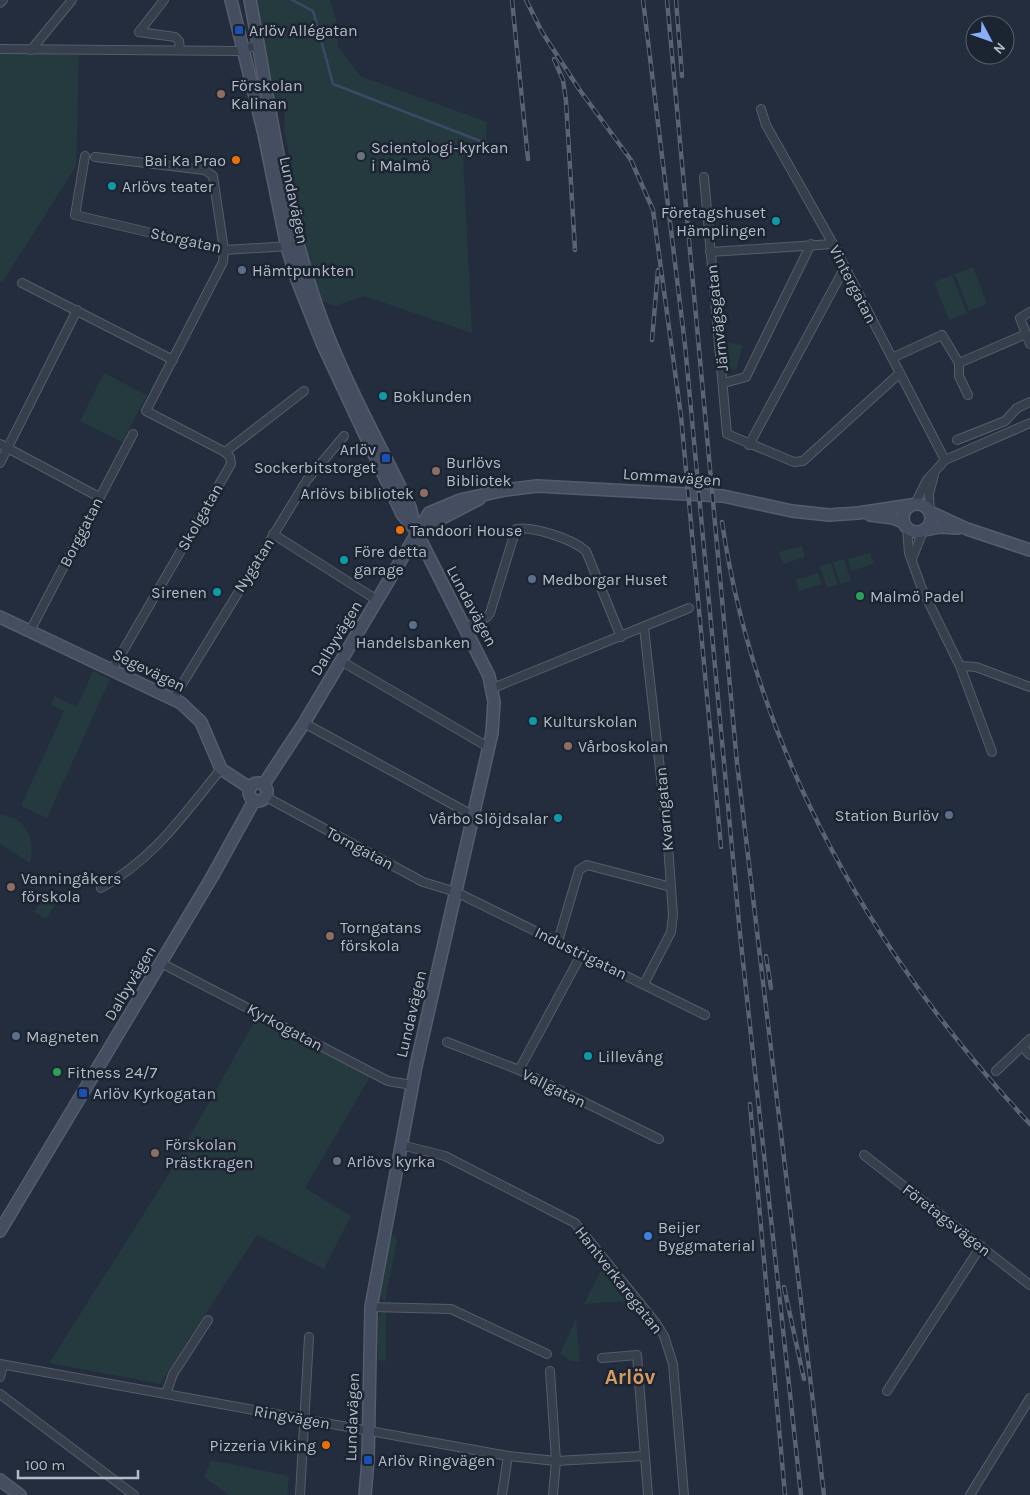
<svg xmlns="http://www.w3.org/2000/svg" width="1030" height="1495" viewBox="0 0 1030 1495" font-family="Karla,sans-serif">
<rect width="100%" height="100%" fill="#232d3d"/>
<g fill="#253a3e">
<polygon points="253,0 330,0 336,20 338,46 360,76 487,122 486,154 463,157 472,333 364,296 335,306 319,299 290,196 293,175 284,129 285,112 278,106 268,62 263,53"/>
<polygon points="0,52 79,55 76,166 2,283 0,281"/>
<polygon points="973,267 987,304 969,311 955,274"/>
<polygon points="952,275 967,313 949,320 934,282"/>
<polygon points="723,342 742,345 737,368 726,370"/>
<polygon points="104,373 147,395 122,442 80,421"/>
<polygon points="802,546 805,557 783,564 779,552"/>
<polygon points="870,553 874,564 851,571 848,559"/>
<polygon points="844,559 851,581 840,584 833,562"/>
<polygon points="831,563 838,585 827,588 820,566"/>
<polygon points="818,573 822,584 799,591 796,580"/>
<polygon points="93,671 110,679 47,818 21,806 64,711 51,705 55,696 77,707"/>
<path d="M0,815C26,816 36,840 30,863L0,844Z"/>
<polygon points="44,896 56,903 46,919 34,912"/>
<polygon points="257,1017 370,1077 305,1188 351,1216 324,1269 257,1235 160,1384 49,1363 166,1179"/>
<polygon points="395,1235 397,1241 385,1302 380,1297 390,1237"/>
<polygon points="602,1269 629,1301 584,1304"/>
<polygon points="386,1311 386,1361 378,1360 378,1319 381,1313"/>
<polygon points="576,1319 580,1361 571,1361 560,1354"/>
<polygon points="211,1460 289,1476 287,1495 229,1495 204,1477"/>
</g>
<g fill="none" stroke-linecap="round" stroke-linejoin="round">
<polyline stroke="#394a66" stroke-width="2.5" points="292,0 313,11 333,84 488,144"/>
<g stroke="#555d6b" stroke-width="10">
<g id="street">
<polyline points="0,3 3,0"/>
<polyline points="139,32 175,37 179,41 180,50"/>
<polyline points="139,32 164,0"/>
<polyline points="0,49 238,51 258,45"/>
<polyline points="31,50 72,0"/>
<polyline points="761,109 766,125 833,244 945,460"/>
<polyline points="85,156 75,215 224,250 291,246"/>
<polyline points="95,157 205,170 213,176 224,250 223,262 146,411 225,452"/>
<polyline points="704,177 727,434 794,462 803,461 900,373"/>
<polyline points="710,252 833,244"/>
<polyline points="22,283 173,360"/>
<polyline points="1030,312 1020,318 1030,344"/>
<polyline points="892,358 942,335 959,363 959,376 968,395"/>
<polyline points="959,363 1026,334"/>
<polyline points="724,383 746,377 811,244"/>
<polyline points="957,440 1005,421 1017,408 1030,402"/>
<polyline points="0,444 99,497"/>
<polyline points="749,445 845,267"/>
<polyline points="0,463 77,310"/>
<polyline points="915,504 927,480 945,460 1030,423"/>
<polyline points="930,511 929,494 934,475"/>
<polyline points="907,528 909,553 922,589 960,666 992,752"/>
<polyline points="273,534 377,600"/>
<polyline points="912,559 923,531"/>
<path d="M466,627L487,617L490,613L516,529C534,526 572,539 586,551L621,637"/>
<polyline points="644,628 667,831 673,915 671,932 644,984"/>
<polyline points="30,631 133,434"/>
<polyline points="341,661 488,747"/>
<polyline points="960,666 976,667 1030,687"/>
<polyline points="112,670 231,464 230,457 225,452 304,391"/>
<polyline points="493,688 689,608"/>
<polyline points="173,699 307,480 344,436"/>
<polyline points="304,723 474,816"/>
<polyline points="266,797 423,882 456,892 705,1015"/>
<path d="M101,888C155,858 183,815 221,769"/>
<polyline points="558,941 579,870 587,865 671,887"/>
<polyline points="161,963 388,1081 412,1085"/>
<polyline points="447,1042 519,1070 659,1139"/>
<polyline points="1022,1047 1030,1055"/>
<polyline points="519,1070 582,953"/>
<polyline points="996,1071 1030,1039"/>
<polyline points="401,1145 445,1156 575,1223 656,1323 664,1336 673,1364 684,1495"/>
<polyline points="864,1155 1030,1285"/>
<polyline points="371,1307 451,1309 547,1354"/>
<polyline points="602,1358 637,1355 648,1495"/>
<polyline points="0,1364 508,1456 556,1461 644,1456"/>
<polyline points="550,1371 556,1461 553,1495"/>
<polyline points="0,1377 3,1365"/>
<polyline points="887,1391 981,1246"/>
<polyline points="0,1394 134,1495"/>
<polyline points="166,1394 173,1374 208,1320"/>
<polyline points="300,1495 309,1337"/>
<polyline points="502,1495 508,1456"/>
<polyline points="970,1495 1030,1398"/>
</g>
</g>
<g stroke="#555d6b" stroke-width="14">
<g id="secondary">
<polyline points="231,0 264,134 287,247 297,280 322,343 402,514 416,531 489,676 494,702 492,733 416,1066 371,1307 368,1460 365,1495"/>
<path d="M250,0C268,93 280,188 308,279C331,358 374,433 410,507L415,527"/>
<circle cx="917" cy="518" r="14"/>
<polyline points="930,512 967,529 1030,550"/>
<polyline points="870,515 893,518 903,522"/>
<polyline points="925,530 940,527 958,528"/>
<polyline points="417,531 479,499"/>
<polyline points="0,617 181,703 201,722 221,769 250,788"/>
<circle cx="258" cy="792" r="9"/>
<polyline points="264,784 304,723 429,513 460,500 505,490 537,486 723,496 792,511 829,515 858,513 911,505"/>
<polyline points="0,1231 212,877 254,801"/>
<polyline points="0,1480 20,1495"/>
</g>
</g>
<use href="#street" stroke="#373f4d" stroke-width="8"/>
<use href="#secondary" stroke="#454e60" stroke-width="11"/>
<g stroke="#596374" stroke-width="4.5">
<g id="rail">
<polyline points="512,0 528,159"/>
<polyline points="526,0 542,32 579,89 631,160 653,210 681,416 721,847"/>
<polyline points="643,0 685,345 740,934 801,1495"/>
<polyline points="667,0 737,763 824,1495"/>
<polyline points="676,0 682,76"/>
<polyline points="554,59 563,80 566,101 575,250"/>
<polyline points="652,340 658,270"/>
<path d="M722,522C756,752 873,956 1030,1124"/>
<polyline points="766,956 771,988"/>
<polyline points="750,1104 785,1495"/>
<polyline points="784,1287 804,1379"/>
</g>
</g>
<use href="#rail" stroke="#1c2432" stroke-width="2.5" stroke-dasharray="8" stroke-linecap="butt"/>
</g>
<g fill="#1a4fb4" stroke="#1c2432" stroke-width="2">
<rect x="234" y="25" width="10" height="10" rx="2.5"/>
<rect x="381" y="453" width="10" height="10" rx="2.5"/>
<rect x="78" y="1088" width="10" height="10" rx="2.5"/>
<rect x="363" y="1455" width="10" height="10" rx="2.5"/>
</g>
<g fill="#8d6e63" stroke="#1c2432" stroke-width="2">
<circle cx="221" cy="94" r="5"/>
<circle cx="436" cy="471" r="5"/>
<circle cx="424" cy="493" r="5"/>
<circle cx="568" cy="746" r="5"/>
<circle cx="11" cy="887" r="5"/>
<circle cx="330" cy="936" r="5"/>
<circle cx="155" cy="1153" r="5"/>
</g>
<g fill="#6b7280" stroke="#1c2432" stroke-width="2">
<circle cx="361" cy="156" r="5"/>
<circle cx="337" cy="1161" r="5"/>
</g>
<g fill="#e8710a" stroke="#1c2432" stroke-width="2">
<circle cx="236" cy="160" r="5"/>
<circle cx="400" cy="530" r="5"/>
<circle cx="326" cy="1445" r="5"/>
</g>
<g fill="#0f9aa8" stroke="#1c2432" stroke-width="2">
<circle cx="112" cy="186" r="5"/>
<circle cx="776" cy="221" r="5"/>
<circle cx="383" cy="396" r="5"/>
<circle cx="344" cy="560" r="5"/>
<circle cx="217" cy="592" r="5"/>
<circle cx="533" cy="721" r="5"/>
<circle cx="558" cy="818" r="5"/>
<circle cx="588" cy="1056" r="5"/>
</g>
<g fill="#5c6f8a" stroke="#1c2432" stroke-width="2">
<circle cx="242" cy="270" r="5"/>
<circle cx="532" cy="579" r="5"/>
<circle cx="413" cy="625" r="5"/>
<circle cx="949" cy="815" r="5"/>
<circle cx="16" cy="1036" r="5"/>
</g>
<g fill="#2e9e5b" stroke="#1c2432" stroke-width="2">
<circle cx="860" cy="596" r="5"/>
<circle cx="57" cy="1072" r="5"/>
</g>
<circle fill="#3f7fe0" stroke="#1c2432" stroke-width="2" cx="648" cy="1236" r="5"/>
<g text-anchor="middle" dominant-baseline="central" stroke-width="5" stroke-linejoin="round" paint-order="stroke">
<g font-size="16" fill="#b3bac8" stroke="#1c2432" text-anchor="start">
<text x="249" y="30">Arlöv Allégatan</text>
<text x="231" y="85">Förskolan<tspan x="231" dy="18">Kalinan</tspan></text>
<text x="371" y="147">Scientologi-kyrkan<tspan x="371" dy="18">i Malmö</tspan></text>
<text x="226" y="160" text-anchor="end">Bai Ka Prao</text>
<text x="122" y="186">Arlövs teater</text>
<text x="766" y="212" text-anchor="end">Företagshuset<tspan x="766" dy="18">Hämplingen</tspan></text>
<text x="252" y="270">Hämtpunkten</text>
<text x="393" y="396">Boklunden</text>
<text x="376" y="449" text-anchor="end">Arlöv<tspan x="376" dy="18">Sockerbitstorget</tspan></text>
<text x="446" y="462">Burlövs<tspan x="446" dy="18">Bibliotek</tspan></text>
<text x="414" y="493" text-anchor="end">Arlövs bibliotek</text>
<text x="410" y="530">Tandoori House</text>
<text x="354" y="551">Före detta<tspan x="354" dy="18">garage</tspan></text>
<text x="542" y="579">Medborgar Huset</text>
<text x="207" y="592" text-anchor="end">Sirenen</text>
<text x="870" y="596">Malmö Padel</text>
<text x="413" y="642" text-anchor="middle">Handelsbanken</text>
<text x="543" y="721">Kulturskolan</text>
<text x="578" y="746">Vårboskolan</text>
<text x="939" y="815" text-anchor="end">Station Burlöv</text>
<text x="548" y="818" text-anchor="end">Vårbo Slöjdsalar</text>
<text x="21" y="878">Vanningåkers<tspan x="21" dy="18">förskola</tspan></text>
<text x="340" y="927">Torngatans<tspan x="340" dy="18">förskola</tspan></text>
<text x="26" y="1036">Magneten</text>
<text x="598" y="1056">Lillevång</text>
<text x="67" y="1072">Fitness 24/7</text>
<text x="93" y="1093">Arlöv Kyrkogatan</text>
<text x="165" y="1144">Förskolan<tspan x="165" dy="18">Prästkragen</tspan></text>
<text x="347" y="1161">Arlövs kyrka</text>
<text x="658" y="1227">Beijer<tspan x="658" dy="18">Byggmaterial</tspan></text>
<text x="316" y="1445" text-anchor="end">Pizzeria Viking</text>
<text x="378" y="1460">Arlöv Ringvägen</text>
</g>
<g font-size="16" fill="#b3bac8" stroke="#1c2432">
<text transform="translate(294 200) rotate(78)">Lundavägen</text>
<text transform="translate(186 240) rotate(12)">Storgatan</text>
<text transform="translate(853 284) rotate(63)">Vintergatan</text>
<text transform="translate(717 318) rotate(-96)">Järnvägsgatan</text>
<text transform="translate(672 477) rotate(4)">Lommavägen</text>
<text transform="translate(200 517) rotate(-60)">Skolgatan</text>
<text transform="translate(81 532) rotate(-63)">Borggatan</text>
<text transform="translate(254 565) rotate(-58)">Nygatan</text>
<text transform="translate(472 606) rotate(62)">Lundavägen</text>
<text transform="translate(336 638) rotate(-59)">Dalbyvägen</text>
<text transform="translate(149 670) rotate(26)">Segevägen</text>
<text transform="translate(664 809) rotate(-95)">Kvarngatan</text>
<text transform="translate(360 848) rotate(28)">Torngatan</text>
<text transform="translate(581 953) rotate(26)">Industrigatan</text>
<text transform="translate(130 983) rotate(-59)">Dalbyvägen</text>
<text transform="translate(411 1014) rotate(-77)">Lundavägen</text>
<text transform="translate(285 1027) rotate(28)">Kyrkogatan</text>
<text transform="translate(554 1088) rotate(26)">Vallgatan</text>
<text transform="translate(947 1220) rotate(38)">Företagsvägen</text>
<text transform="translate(619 1280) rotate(52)">Hantverkaregatan</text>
<text transform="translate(292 1417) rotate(10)">Ringvägen</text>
<text transform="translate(352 1417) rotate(-88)">Lundavägen</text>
</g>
<g font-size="21" font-weight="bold" fill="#d59962" stroke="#1c2432">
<text x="630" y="1377">Arlöv</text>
</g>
</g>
<g transform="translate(990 40) rotate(131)"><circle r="24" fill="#1c2432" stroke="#58606e"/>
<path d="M0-4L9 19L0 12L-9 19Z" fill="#89aff8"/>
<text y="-8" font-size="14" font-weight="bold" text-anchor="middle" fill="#b3bac8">N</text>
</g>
<path d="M18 1470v8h120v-8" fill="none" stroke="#b3bac8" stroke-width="2.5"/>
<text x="25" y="1470" font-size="15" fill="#b3bac8" stroke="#1c2432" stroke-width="4" paint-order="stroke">100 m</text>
</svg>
